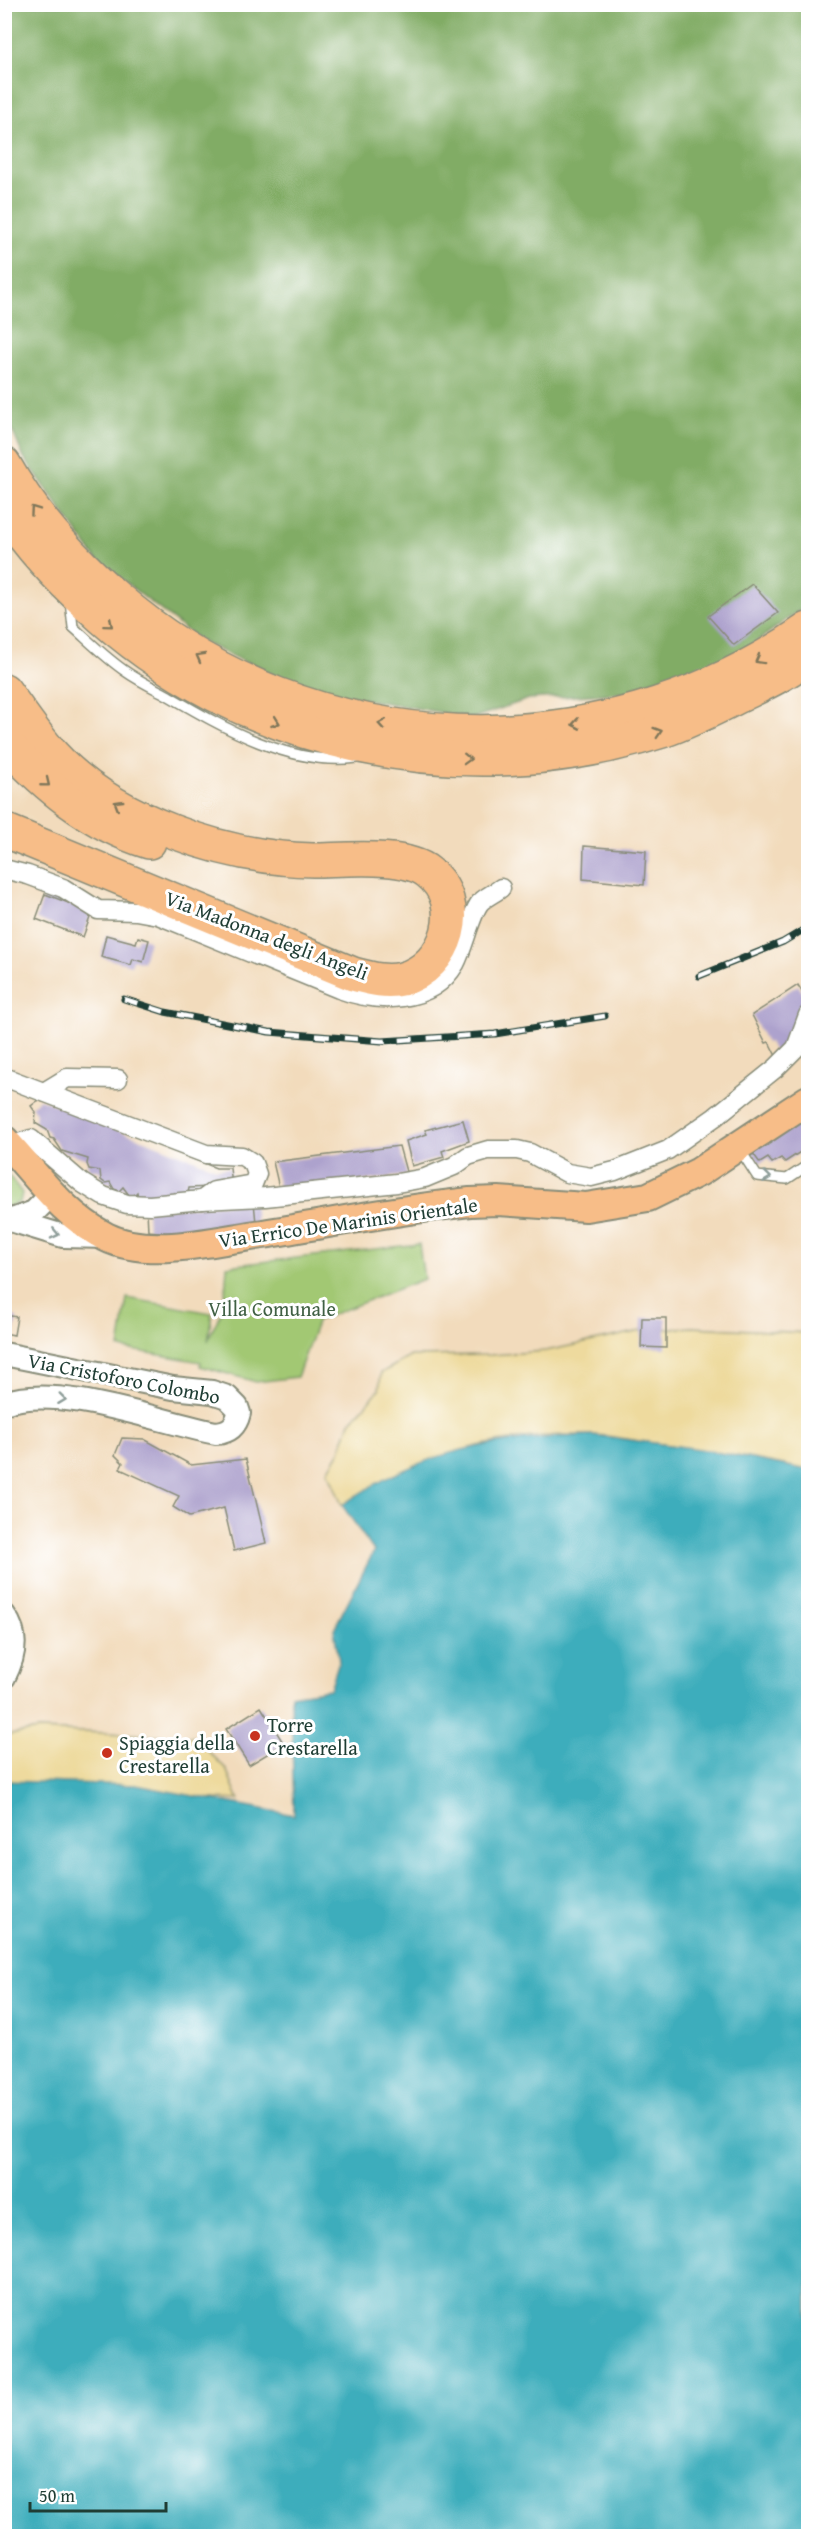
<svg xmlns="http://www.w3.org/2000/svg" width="813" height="2541" viewBox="0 0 813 2541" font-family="'Gentium Book Plus',serif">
<rect width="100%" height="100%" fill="#fff"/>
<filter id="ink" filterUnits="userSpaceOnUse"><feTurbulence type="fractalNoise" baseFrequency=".0167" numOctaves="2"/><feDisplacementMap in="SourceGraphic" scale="12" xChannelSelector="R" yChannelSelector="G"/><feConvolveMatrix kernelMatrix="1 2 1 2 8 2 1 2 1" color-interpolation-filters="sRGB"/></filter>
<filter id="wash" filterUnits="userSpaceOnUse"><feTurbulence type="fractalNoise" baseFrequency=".008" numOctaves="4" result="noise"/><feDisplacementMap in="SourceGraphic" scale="24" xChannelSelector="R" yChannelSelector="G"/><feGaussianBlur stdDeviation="1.35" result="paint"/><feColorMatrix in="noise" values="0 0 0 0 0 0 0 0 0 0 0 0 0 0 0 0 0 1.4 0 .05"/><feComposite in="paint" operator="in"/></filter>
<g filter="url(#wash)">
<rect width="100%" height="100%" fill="#f2dbbc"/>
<g fill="#a2c873" stroke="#608254" stroke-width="1.5">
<polygon points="4,1169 22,1193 20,1202 11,1206 5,1206"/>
<polygon points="419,1244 424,1279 318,1320 297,1377 256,1382 200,1366 201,1362 119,1348 127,1298 212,1313 208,1341 214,1326 224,1308 227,1266"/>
</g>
<polygon fill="#81ac65" stroke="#50744c" stroke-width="1.5" points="4,5 808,5 808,604 749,647 652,691 529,699 473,718 301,688 200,641 97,560 23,456 5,413"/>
<g fill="#eeda9e" stroke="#868c69" stroke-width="1.5">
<path d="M692,1327L808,1333V1470C755,1459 701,1449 647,1442C629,1440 610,1435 592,1435C501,1433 417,1453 342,1505L328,1471L340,1451L350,1422L379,1390L381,1373L411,1356L491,1355L546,1351L641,1331Z"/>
<polygon points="39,1730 194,1737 226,1769 239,1800 5,1789 4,1736"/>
</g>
<path fill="#3eadbc" stroke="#2e7578" stroke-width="1.5" d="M593,1435L700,1449L808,1470V2536H5V1781L136,1785L294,1815L291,1695L330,1689L339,1661L334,1629L374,1551L342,1505C426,1447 494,1440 593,1435Z"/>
<g id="blocks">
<g fill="#ada2cd">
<polygon points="752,584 778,613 734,645 708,616"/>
<polygon points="584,846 646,851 644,885 583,879"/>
<polygon points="45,894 92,912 83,937 36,919"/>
<polygon points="106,935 136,943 138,937 149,940 143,962 133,959 131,965 101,957"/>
<polygon points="798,985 808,1002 806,1013 790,1044 776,1056 769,1042 766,1043 752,1015"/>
<polygon points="40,1099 216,1168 230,1168 232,1186 189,1188 188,1193 178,1197 175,1193 173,1198 138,1197 137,1192 134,1195 129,1195 123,1187 119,1191 114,1189 110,1182 105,1183 101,1180 100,1171 89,1169 87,1164 88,1159 62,1151 54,1139 50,1138 47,1130 35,1123 36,1113 31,1106"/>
<polygon points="808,1113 808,1147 785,1162 781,1158 772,1163 768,1158 760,1163 749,1148"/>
<polygon points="463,1120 469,1141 442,1151 444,1157 412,1166 406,1141 427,1134 425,1130"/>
<polygon points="399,1146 407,1175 280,1192 273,1162"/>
<polygon points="254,1202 256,1223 181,1234 148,1231 147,1210"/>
<polygon points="4,1315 17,1317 14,1335 4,1333"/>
<polygon points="642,1318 666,1318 666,1348 641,1347"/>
<polygon points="122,1438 144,1439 191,1465 246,1459 266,1543 234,1551 224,1508 189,1517 173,1507 179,1496 120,1469 123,1463 115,1455"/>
<polygon points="261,1707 284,1744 249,1765 226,1729"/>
</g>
</g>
</g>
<g filter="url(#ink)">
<use href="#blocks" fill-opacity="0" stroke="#888c78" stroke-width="1.5"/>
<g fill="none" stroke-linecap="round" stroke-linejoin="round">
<g stroke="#888c78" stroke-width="12">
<g id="service">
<path d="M70,601L73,627C90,642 106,658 125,671C139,681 154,688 169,696C224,728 291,767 357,758"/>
<polyline points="739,1148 757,1176 787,1179 808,1165"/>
</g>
</g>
<g stroke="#888c78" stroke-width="21">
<g id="minor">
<path d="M4,869L28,875L63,888L98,910L136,911L158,915L339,989C377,1003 431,1005 455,964C464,947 470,917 479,904C483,898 495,893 501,888"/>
<polyline points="4,1077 206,1154 242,1156 253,1163 257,1174 253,1184 214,1191 202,1200 150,1205 127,1204 103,1196 82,1183 31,1139 10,1146"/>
<polyline points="44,1092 67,1078 118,1079"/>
<polyline points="202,1200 265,1197 397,1183 425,1178 454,1166 468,1156 488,1150 517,1150 530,1153 567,1173 591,1177 615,1171 668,1150 715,1117 776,1068 796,1048 808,1015"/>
</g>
</g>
<g stroke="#888c78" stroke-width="26">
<g id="tertiary">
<polyline points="4,1218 63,1236 107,1237"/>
<polyline points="12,1220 34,1212 51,1195"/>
<path d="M4,1354L173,1388L212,1392L227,1397L237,1407L239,1413C236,1426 230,1432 216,1433C159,1422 59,1383 4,1403"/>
<path d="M4,1615C19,1635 15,1656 4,1677"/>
</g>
</g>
<g stroke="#888c78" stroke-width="32">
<path id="primary" d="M4,1140C37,1175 62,1214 106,1237C149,1259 217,1240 263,1234C332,1223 400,1209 470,1202L498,1201L586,1207L648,1197L699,1172L808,1100"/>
</g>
<g stroke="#888c78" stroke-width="36">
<g id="motorway">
<path d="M4,464C33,516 72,559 117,598C311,766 600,775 808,629"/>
<path d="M4,509C27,544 57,577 88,605C239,748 465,795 662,731C688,722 712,710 737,697C761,685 786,674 808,657"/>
<path d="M4,690C20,712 35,735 53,755C114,821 225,858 313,860C343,860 404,853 428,872C468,903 448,967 402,979C385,983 369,978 353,974L4,830"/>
<path d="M4,742C46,786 90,824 149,842"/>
</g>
</g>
<use href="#service" stroke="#fff" stroke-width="9"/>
<use href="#minor" stroke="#fff" stroke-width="18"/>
<use href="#tertiary" stroke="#fff" stroke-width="22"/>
<use href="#primary" stroke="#f7bd88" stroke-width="28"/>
<use href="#motorway" stroke="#f7bd88" stroke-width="33"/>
<g stroke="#1f3d34" stroke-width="7">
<g id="rail">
<polyline points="699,976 783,942 808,927"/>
<polyline points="124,999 165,1012 269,1032 382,1041 495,1034 605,1016"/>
</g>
</g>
<use href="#rail" stroke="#fff" stroke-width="4.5" stroke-dasharray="14" stroke-linecap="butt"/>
</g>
<defs><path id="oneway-chevron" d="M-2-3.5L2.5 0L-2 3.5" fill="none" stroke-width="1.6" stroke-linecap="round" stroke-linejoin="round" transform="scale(1.5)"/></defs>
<g stroke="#80775a">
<use href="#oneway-chevron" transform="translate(34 510) rotate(-125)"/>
<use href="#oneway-chevron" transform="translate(109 624) rotate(40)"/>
<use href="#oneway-chevron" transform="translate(200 657) rotate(-151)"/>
<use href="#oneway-chevron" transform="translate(759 660) rotate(151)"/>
<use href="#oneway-chevron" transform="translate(276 722) rotate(20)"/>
<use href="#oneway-chevron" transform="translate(382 724) rotate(-170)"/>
<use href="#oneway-chevron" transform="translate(576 724) rotate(170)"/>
<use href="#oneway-chevron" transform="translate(658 732) rotate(-18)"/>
<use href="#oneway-chevron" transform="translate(467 759) rotate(2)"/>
<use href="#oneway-chevron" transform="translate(46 783) rotate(39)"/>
<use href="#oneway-chevron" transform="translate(118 804) rotate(-149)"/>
</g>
<g stroke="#8f9e9a">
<use href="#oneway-chevron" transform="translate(767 1177) rotate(7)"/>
<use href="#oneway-chevron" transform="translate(55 1234) rotate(13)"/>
<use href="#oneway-chevron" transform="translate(62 1399) rotate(7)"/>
</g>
</g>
<g fill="#c8321e" stroke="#fff" stroke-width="2">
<circle cx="255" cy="1736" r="6"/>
<circle cx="107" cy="1753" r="6"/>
</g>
<g text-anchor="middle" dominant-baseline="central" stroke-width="6" stroke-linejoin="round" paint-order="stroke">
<g font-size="20" fill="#1f3d34" stroke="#fff">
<text transform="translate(267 935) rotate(21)">Via Madonna degli Angeli</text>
<text transform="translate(348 1222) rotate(-8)">Via Errico De Marinis Orientale</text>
<text transform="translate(124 1378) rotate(11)">Via Cristoforo Colombo</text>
</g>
<g font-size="20" fill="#406044" stroke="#fff">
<text x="272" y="1308">Villa Comunale</text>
</g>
<g font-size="20" fill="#1f3d34" stroke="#fff" text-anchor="start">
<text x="267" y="1724">Torre<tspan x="267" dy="23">Crestarella</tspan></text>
<text x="119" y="1742">Spiaggia della<tspan x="119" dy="23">Crestarella</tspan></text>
</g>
</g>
<rect width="813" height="2541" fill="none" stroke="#fff" stroke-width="24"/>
<path d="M30 2502v9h136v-9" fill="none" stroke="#1f3d34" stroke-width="3"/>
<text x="39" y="2502" font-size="18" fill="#1f3d34" stroke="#ffffff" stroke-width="4.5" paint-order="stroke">50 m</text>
</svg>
